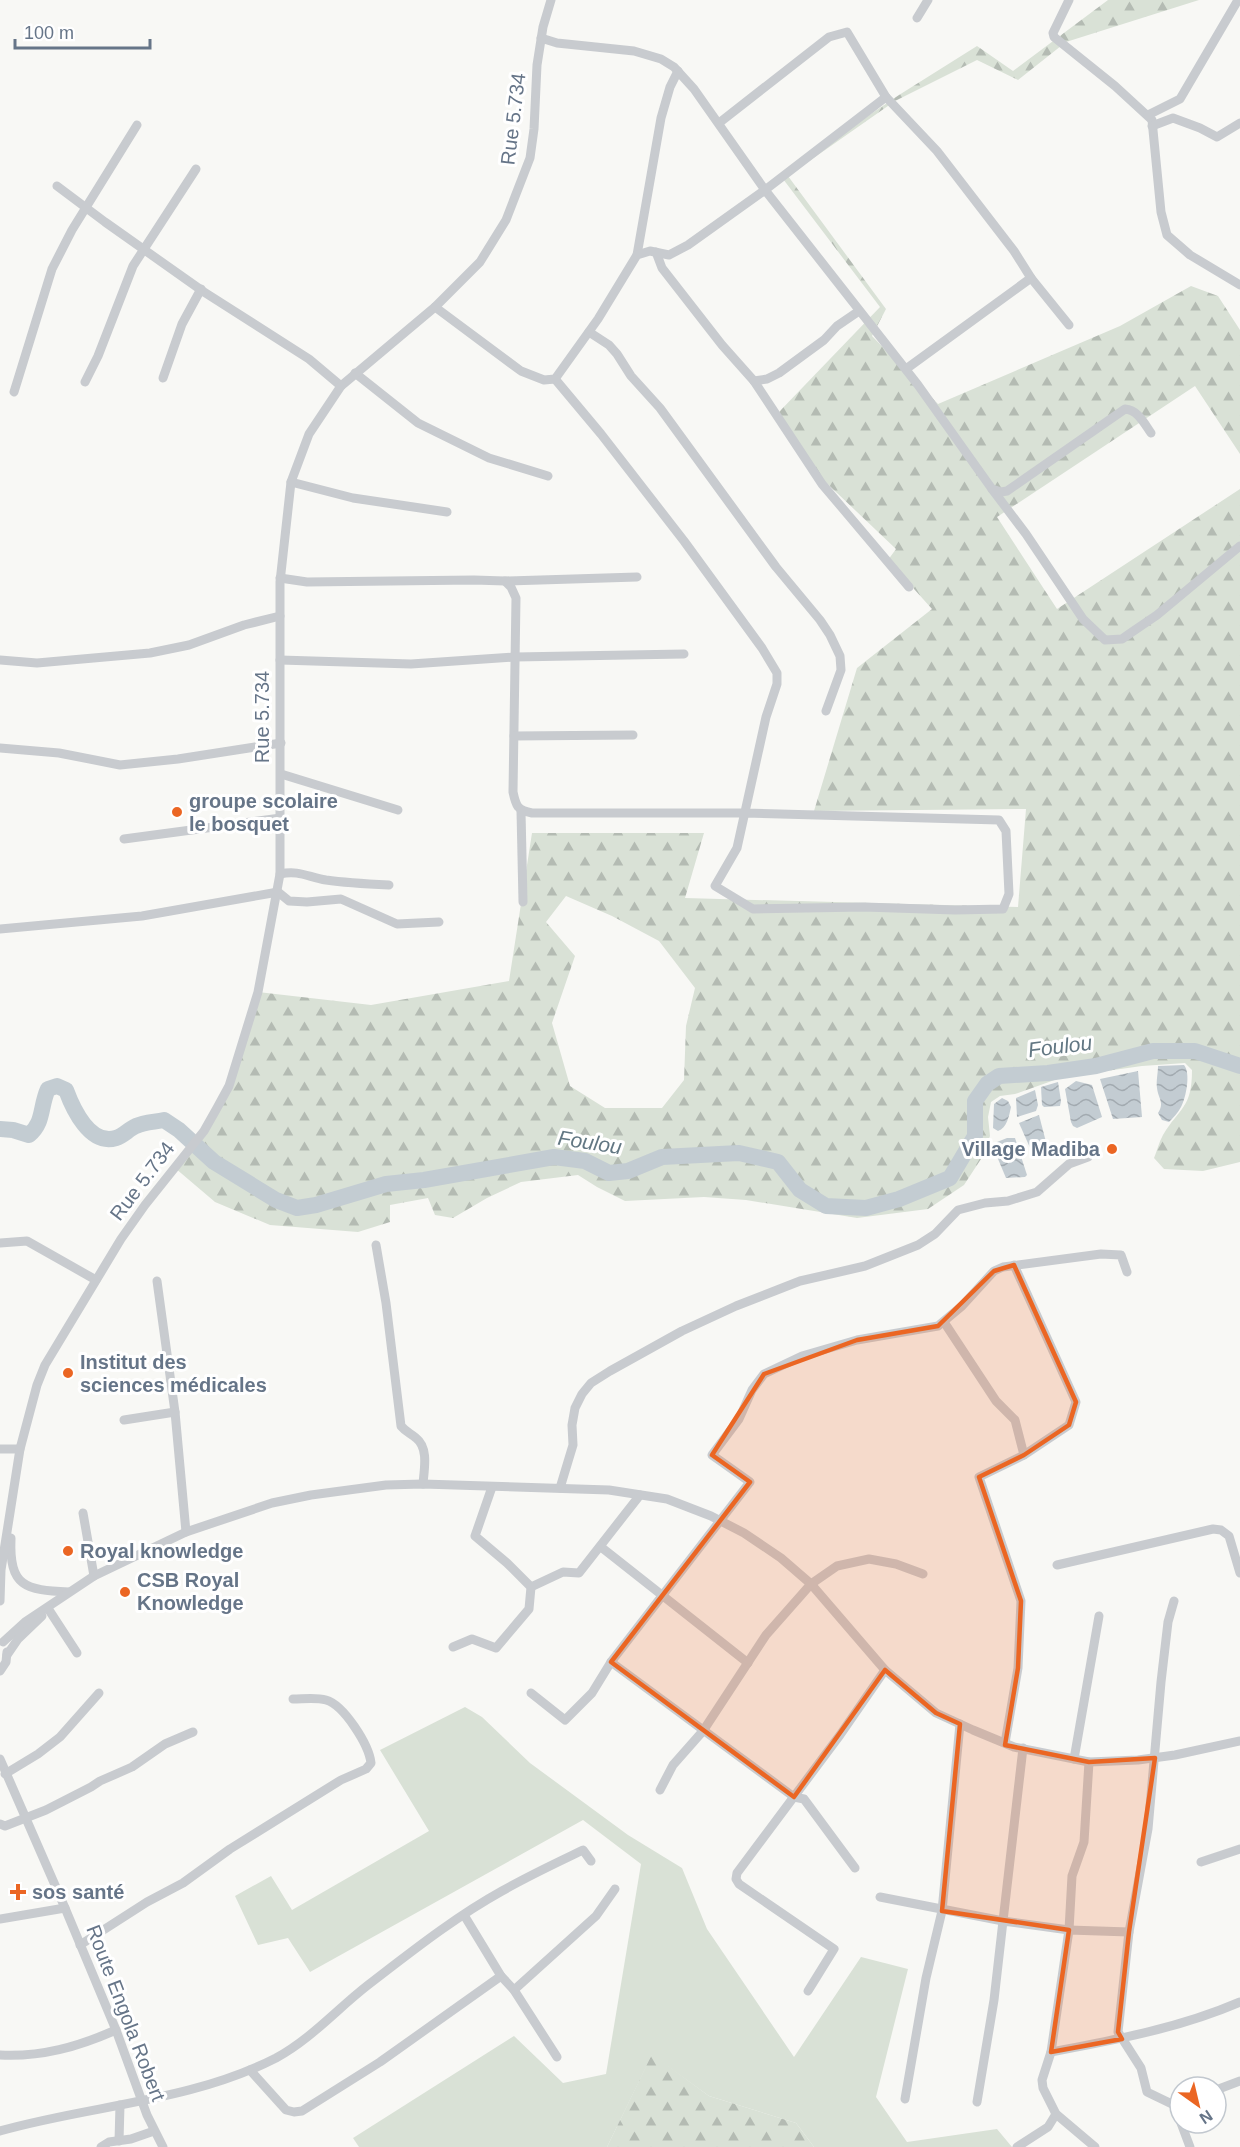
<svg xmlns="http://www.w3.org/2000/svg" width="1240" height="2147" viewBox="0 0 1240 2147" font-family="Helvetica,sans-serif">
<defs>
<pattern id="forest-firs" width="22" height="20" patternUnits="userSpaceOnUse" patternTransform="scale(1.5)"><rect width="22" height="20" fill="#d9e1d6"/><path d="M5 1l3.5 6h-7zM16 11l3.5 6h-7z" fill="#b4bbb3"/></pattern>
<pattern id="water-waves" width="16" height="10" patternUnits="userSpaceOnUse" patternTransform="scale(1.5)"><rect width="16" height="10" fill="#c3ccd2"/><path d="M0 5q4-4 8 0t8 0" fill="none" stroke="#a2aab0"/></pattern>
</defs>
<rect width="100%" height="100%" fill="#f8f8f5"/>
<polygon fill="#d9e1d6" points="465,1707 482,1717 530,1763 628,1835 682,1868 707,1929 794,2057 861,1957 908,1969 876,2097 907,2142 997,2129 1012,2147 814,2147 796,2123 709,2096 652,2055 607,2147 359,2147 353,2138 514,2036 563,2083 606,2074 641,1864 583,1820 310,1972 288,1938 258,1945 235,1896 271,1876 292,1910 429,1831 380,1750"/>
<g fill="url(#forest-firs)" fill-rule="evenodd">
<path d="M1108,0H1199L1066,42L1018,80L977,60L895,101L788,176L886,309L872,336L938,404L1120,326L1191,286L1218,296L1240,330V454L1195,386L997,517L1057,609L1240,489V1162L1203,1171L1164,1169L1154,1158C1157,1151 1159,1142 1163,1135C1180,1107 1192,1108 1192,1070L1185,1063L1142,1066L1063,1077L1015,1094L1000,1096L991,1102L988,1117L990,1136L981,1159L964,1185L928,1209L857,1218L746,1200L704,1197L625,1201L597,1187L578,1175L521,1182L487,1198L453,1218L435,1215L428,1198L390,1205V1222L358,1232L270,1225L215,1202L175,1168L217,1108L258,992L371,1005L509,981L532,833H704L685,898L1018,907L1026,809L814,811L857,668L932,609L888,560L896,549L816,473L778,413L880,307L780,175L899,95L977,46L1013,71ZM566,896L612,916L659,941L695,988L686,1026L684,1080L662,1108H605L570,1086L552,1023L575,956L546,922Z"/>
<polygon points="652,2054 709,2096 796,2123 814,2147 607,2147"/>
</g>
<g fill="url(#water-waves)">
<path d="M1184,1065C1191,1073 1186,1098 1181,1107C1178,1113 1173,1118 1169,1122L1162,1120L1158,1113C1165,1103 1158,1098 1157,1088C1156,1081 1158,1073 1158,1066Z"/>
<polygon points="1138,1071 1142,1117 1113,1119 1100,1079"/>
<polygon points="1076,1081 1092,1085 1102,1117 1077,1128 1073,1126 1071,1122 1065,1089"/>
<polygon points="1058,1082 1061,1101 1060,1106 1044,1107 1042,1105 1041,1087"/>
<polygon points="1035,1090 1038,1105 1036,1111 1017,1117 1016,1098"/>
<path d="M1002,1098L1008,1101L1011,1107C1009,1116 1007,1128 998,1131L993,1128L994,1104Z"/>
<polygon points="1039,1115 1046,1142 1031,1150 1019,1123"/>
<polygon points="1007,1138 1015,1138 1027,1175 1025,1177 1006,1178 993,1147 997,1142"/>
</g>
<g fill="none" stroke-linecap="round" stroke-linejoin="round">
<path stroke="#c3ccd2" stroke-width="16" d="M0,1129L13,1130L29,1135C44,1123 40,1106 48,1089L57,1086L66,1090C73,1109 90,1146 116,1138C123,1136 129,1129 136,1126C144,1122 155,1122 164,1120L179,1130L214,1162L276,1200L297,1208L316,1205L386,1184L424,1180L554,1157L585,1161L609,1173L628,1171L662,1157L739,1153L778,1162L800,1190L826,1206L866,1208L899,1199L950,1178L975,1136V1101L987,1084L999,1076L1048,1073L1096,1066L1153,1051H1195L1240,1066"/>
<g stroke="#c8cbcf" stroke-width="9">
<polyline points="1069,0 1053,33 1054,37 1115,86 1152,120 1161,212 1167,235 1190,255 1240,285"/>
<polyline points="917,18 928,0"/>
<polyline points="541,38 557,43 634,51 661,59 674,67 694,89 765,190 918,385 992,489 1026,534 1083,619 1105,640 1122,639 1132,632 1157,615 1240,546"/>
<polyline points="1148,115 1180,99 1238,0"/>
<polyline points="719,123 829,37 847,32 886,97"/>
<polyline points="1152,126 1173,118 1200,128 1217,137 1240,123"/>
<polyline points="57,186 105,222 204,292 309,359 341,386"/>
<polyline points="656,252 662,268 722,345 754,381 822,484 909,587"/>
<polyline points="637,255 661,118 670,87 678,71"/>
<polyline points="435,307 521,371 544,380 555,379 598,319 637,255 650,251 669,255 688,245 765,190 886,97 937,151 1014,251 1031,278 1069,325"/>
<polyline points="589,332 609,345 617,354 631,376 660,408 776,567 820,620 830,635 840,656 841,670 826,711"/>
<polyline points="906,369 1031,278"/>
<polyline points="355,373 418,423 489,458 548,476"/>
<polyline points="163,378 182,324 201,289"/>
<polyline points="754,381 767,379 779,373 824,340 837,326 859,311"/>
<polyline points="85,382 98,356 133,266 196,169"/>
<polyline points="14,392 52,269 72,230 137,125"/>
<polyline points="291,482 353,498 447,512"/>
<path d="M992,489L1001,492L1007,491L1125,409C1138,410 1144,423 1151,433"/>
<polyline points="280,578 307,582 474,580 505,581 637,577"/>
<path d="M505,581L511,587L516,598L513,792C516,806 517,810 532,813H745L999,820L1006,831L1009,894L1003,909L955,910L864,907L753,909L715,886L737,848L766,717L777,684V673L762,648L684,541L601,434L555,379"/>
<polyline points="0,660 37,663 150,653 189,645 244,625 280,616"/>
<polyline points="280,660 411,664 515,657 684,654"/>
<polyline points="514,736 633,735"/>
<polyline points="0,748 59,753 120,765 178,759 281,743"/>
<polyline points="281,774 398,810"/>
<polyline points="521,811 523,902"/>
<polyline points="124,839 281,818"/>
<path d="M280,874C299,870 308,877 326,880C347,883 368,884 389,885"/>
<polyline points="0,929 142,916 278,892 289,901 307,902 341,899 397,924 439,922"/>
<polyline points="0,1243 27,1241 96,1280"/>
<path d="M376,1245L386,1303L401,1426C406,1432 410,1433 416,1438C429,1448 424,1470 423,1484"/>
<polyline points="157,1281 175,1412"/>
<polyline points="944,1322 996,1401 1015,1420 1024,1455"/>
<polyline points="124,1420 175,1412 186,1532"/>
<polyline points="0,1449 20,1449"/>
<polyline points="560,1488 573,1445 572,1425 575,1408 582,1394 591,1383 610,1371 682,1331 736,1306 800,1281 865,1266 918,1245 935,1234 958,1210 985,1203 1008,1201 1037,1192 1069,1164 1088,1157"/>
<polyline points="83,1513 94,1576"/>
<path d="M11,1538C9,1587 25,1590 69,1592"/>
<polyline points="601,1547 748,1663"/>
<polyline points="1057,1565 1213,1529 1221,1530 1229,1536 1240,1573"/>
<polyline points="531,1587 563,1572 579,1573 640,1495"/>
<polyline points="0,1601 1,1570 20,1449 37,1385 45,1365 121,1239 145,1205 204,1131 217,1108 229,1086 258,992 280,874 280,582 291,482 309,434 341,386 435,307 480,262 506,220 530,158 534,129 537,65 543,27 551,0"/>
<polyline points="1174,1601 1168,1622 1161,1682 1148,1829 1129,1932 1118,2032 1141,2068 1147,2092 1174,2105 1180,2103"/>
<polyline points="49,1610 77,1653"/>
<polyline points="3,1642 25,1622 94,1576 186,1532 272,1503 311,1495 386,1485 423,1484 609,1490 667,1499 711,1516 744,1533 781,1558 811,1584 885,1670 936,1713 973,1730 1014,1747 1089,1762 1138,1760 1175,1755 1240,1741"/>
<polyline points="453,1647 472,1639 496,1648 529,1609 531,1587 507,1563 475,1536 492,1487"/>
<polyline points="7,1655 18,1639 42,1616"/>
<polyline points="611,1662 794,1797 804,1799 855,1868"/>
<polyline points="0,1671 6,1662 7,1652"/>
<polyline points="531,1693 565,1720 592,1693 611,1662 750,1482 712,1455 739,1419 752,1390 764,1374 802,1356 857,1340 938,1326 962,1306 994,1271 1003,1267 1101,1254 1121,1255 1127,1272"/>
<polyline points="1005,1743 1018,1668 1021,1601 979,1477 1024,1455 1069,1425 1076,1402 1014,1265"/>
<polyline points="0,1759 65,1908 116,2030 147,2115 163,2147"/>
<polyline points="1074,1759 1099,1616"/>
<polyline points="5,1774 38,1754 60,1737 99,1693"/>
<polyline points="660,1790 673,1765 703,1731 766,1635 811,1584 837,1566 869,1559 896,1564 923,1574"/>
<polyline points="0,1824 5,1826 46,1810 91,1787 100,1781 132,1767 165,1744 193,1732"/>
<polyline points="1201,1862 1240,1849"/>
<polyline points="880,1897 1003,1921 1023,1748"/>
<polyline points="464,1915 501,1976 514,1990 557,2057"/>
<polyline points="0,1919 65,1908"/>
<path d="M80,1945L147,1902L183,1883L230,1849L341,1780L366,1769L371,1763C369,1745 344,1705 326,1700C316,1697 303,1699 293,1699"/>
<polyline points="514,1990 596,1916 615,1889"/>
<polyline points="808,1991 834,1949 739,1884 736,1879 737,1873 840,1735 885,1670"/>
<path d="M1051,2052C1115,2040 1180,2028 1240,2002"/>
<path d="M0,2055C42,2057 77,2047 116,2030"/>
<polyline points="250,2070 286,2110 294,2112 302,2111 380,2062 501,1976"/>
<polyline points="1216,2090 1240,2081"/>
<polyline points="905,2099 926,1978 942,1911 960,1724"/>
<polyline points="977,2102 994,2000 1003,1921 1069,1930 1072,1876 1084,1842 1089,1762"/>
<polyline points="1181,2123 1190,2147"/>
<path d="M0,2131C91,2105 190,2102 276,2058C311,2039 337,2009 368,1985C411,1952 455,1917 502,1891C528,1876 556,1863 583,1850L591,1861"/>
<polyline points="119,2141 120,2105"/>
<polyline points="101,2147 109,2142 131,2139 154,2131"/>
<polyline points="1017,2147 1048,2127 1056,2114"/>
<polyline points="1095,2147 1056,2114 1043,2088 1042,2080 1051,2052 1069,1930 1129,1932"/>
</g>
</g>
<path fill="#eb6623" fill-opacity="0.2" stroke="#eb6623" stroke-width="4.5" stroke-linejoin="round" d="M1014,1265L1076,1402L1069,1425L1024,1455L979,1477L1021,1601L1018,1668L1005,1745L1089,1762L1155,1758L1129,1932L1118,2032L1122,2039L1051,2052L1069,1930L942,1911L960,1724L936,1713L885,1670L794,1797L611,1662L750,1482L712,1455L764,1374L857,1340L938,1326L994,1271Z"/>
<g fill="#eb6623" stroke="#fff" stroke-width="2">
<circle cx="177" cy="812" r="6"/>
<circle cx="1112" cy="1149" r="6"/>
<circle cx="68" cy="1373" r="6"/>
<circle cx="68" cy="1551" r="6"/>
<circle cx="125" cy="1592" r="6"/>
<path d="M15 1883h6v6h6v6h-6v6h-6v-6h-6v-6h6z"/>
</g>
<g text-anchor="middle" dominant-baseline="central" stroke-width="6" stroke-linejoin="round" paint-order="stroke">
<g font-size="20" fill="#667588" stroke="#fff">
<text transform="translate(513 119) rotate(-83)">Rue 5.734</text>
<text transform="translate(262 717) rotate(-90)">Rue 5.734</text>
<text transform="translate(142 1181) rotate(-53)">Rue 5.734</text>
<text transform="translate(126 2013) rotate(69)">Route Engola Robert</text>
</g>
<g font-size="20" font-weight="bold" fill="#667588" stroke="#fff" text-anchor="start">
<text x="189" y="801">groupe scolaire<tspan x="189" dy="23">le bosquet</tspan></text>
<text x="1100" y="1149" text-anchor="end">Village Madiba</text>
<text x="80" y="1362">Institut des<tspan x="80" dy="23">sciences médicales</tspan></text>
<text x="80" y="1551">Royal knowledge</text>
<text x="137" y="1580">CSB Royal<tspan x="137" dy="23">Knowledge</tspan></text>
<text x="32" y="1892">sos santé</text>
</g>
<g font-size="21" font-style="italic" fill="#627783" stroke="#fff">
<text transform="translate(1060 1046) rotate(-7)">Foulou</text>
<text transform="translate(590 1142) rotate(9)">Foulou</text>
</g>
</g>
<g transform="translate(1198 2105) rotate(146)"><circle r="28" fill="#ffffff" stroke="#c2c8cf" stroke-width="1.5"/>
<path d="M0-4.5L10 22L0 15L-10 22Z" fill="#eb6623"/>
<text y="-9" font-size="16" font-weight="bold" text-anchor="middle" fill="#667588">N</text>
</g>
<path d="M15 39v9h135v-9" fill="none" stroke="#667588" stroke-width="3"/>
<text x="24" y="39" font-size="18" fill="#667588" stroke="#ffffff" stroke-width="4.5" paint-order="stroke">100 m</text>
</svg>
